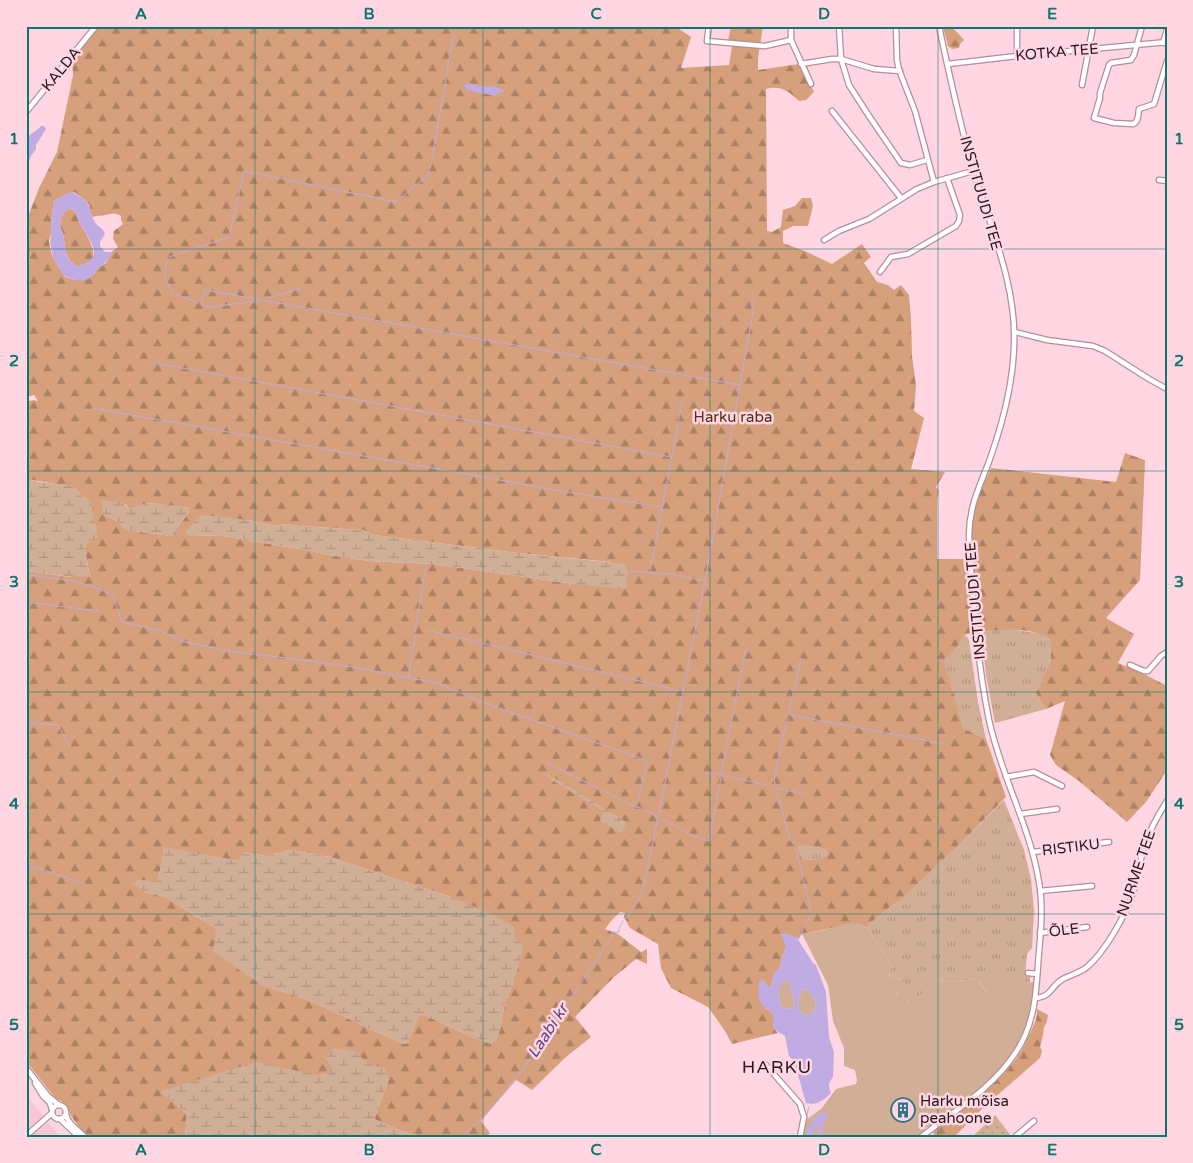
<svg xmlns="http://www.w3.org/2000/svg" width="1193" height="1163" viewBox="0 0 1193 1163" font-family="'Varela Round',sans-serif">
<defs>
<pattern id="grass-tufts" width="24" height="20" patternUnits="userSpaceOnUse" patternTransform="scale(1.25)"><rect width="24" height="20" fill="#d1ae96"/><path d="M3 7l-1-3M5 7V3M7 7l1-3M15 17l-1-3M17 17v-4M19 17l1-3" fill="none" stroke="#b39581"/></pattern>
<pattern id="forest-firs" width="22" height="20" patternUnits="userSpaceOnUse" patternTransform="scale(1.25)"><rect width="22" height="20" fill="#d5a07b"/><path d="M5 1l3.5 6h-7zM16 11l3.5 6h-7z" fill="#ad8264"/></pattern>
<pattern id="wetland-marsh" width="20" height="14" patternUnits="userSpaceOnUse" patternTransform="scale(1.25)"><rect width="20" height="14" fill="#d1ae96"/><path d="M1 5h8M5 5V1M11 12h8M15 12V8" fill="none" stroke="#b39581"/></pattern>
<pattern id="garden-dots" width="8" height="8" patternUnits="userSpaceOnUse" patternTransform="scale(1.25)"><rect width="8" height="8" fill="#d1ae96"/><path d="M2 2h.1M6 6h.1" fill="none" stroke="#b39581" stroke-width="1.8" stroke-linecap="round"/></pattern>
</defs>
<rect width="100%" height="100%" fill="#ffd6e2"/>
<polygon fill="#f7c7d5" points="26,1095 60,1137 26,1137"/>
<g fill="url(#grass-tufts)">
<polygon points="1012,629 1042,634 1050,639 1051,660 1036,693 1046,709 995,723 986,675 981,632"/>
<polygon points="965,634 969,640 978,702 986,739 964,729 942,661 956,649"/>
<path d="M1004,800L1024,850L1031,879L1034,910L1032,948L1027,954L1025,974L1030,975V982L1027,983C1016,988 997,1004 986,991C982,987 981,982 975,979L949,982L938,979L929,983L920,997L916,995L908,996L907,1006L902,1004L896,997L902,980L888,975L892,966L867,928L869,924L890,907L904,897L961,843Z"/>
<polygon points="801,845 822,848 828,852 828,857 815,860 801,859 796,848"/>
</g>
<g fill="url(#forest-firs)" fill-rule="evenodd">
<path d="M96,26H680L679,29L691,37L681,68L729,65L732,47L728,41L731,26H763L758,58V70L799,64L814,92L806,100L799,101C789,92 781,85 766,89L767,231L772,232L781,227L783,210L795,206L802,198H811L813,206L808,226H793L783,231V243L807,252L832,264L862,244L871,257L864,263L877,282L888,285L894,290L901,285L909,295L911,319L912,356L916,386L914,411L924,418L911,469L945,472L936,487L939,491L937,500V559H972C972,543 971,525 975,508C978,494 985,481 991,468L1116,482L1125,453L1145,460L1140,580L1106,618L1134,634L1118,663L1140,672L1167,686V770L1146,802L1127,822L1079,781L1056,765L1050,755L1065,701L1046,709L1036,693L1051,660L1050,639C1024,624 993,631 965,634L956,649L943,661L964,729L986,739L1006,797L961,843L904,897L890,907L869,924L867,928L857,923L802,934L798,939L797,937L786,948L782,957L780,967L774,974L771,986L768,987L765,1008L773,1013C773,1020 772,1028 778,1033L732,1044L725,1031L708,1007L671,988L661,968L658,944L630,928L624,917L625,913L620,912L611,921L605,929L618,934L641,952L647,949V964L636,959L614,977L575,1017L591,1037L566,1057L532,1090L516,1080L481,1121L490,1133L486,1137H425L401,1131L374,1119L389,1079L367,1063L354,1051L332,1067L328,1074L162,1092L187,1114L185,1137H87C82,1131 78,1126 74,1120C66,1109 70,1104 55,1098L26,1061V573L28,571L70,577L74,575L90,576L85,551L86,544L92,541L96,523L92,515L91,504L83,497L74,487L26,479V402L33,400L38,401L34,395L26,397V222L39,188L57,152L73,75L72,56ZM74,192L85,200L90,206V211L93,217C98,215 100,216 105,215C112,214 114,212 121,216V220L123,224L114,231L113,239L118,247L111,252L112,253L106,263L97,269L95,273L88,279L74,280L65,277L62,271L60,270C59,266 56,263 54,260C52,255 49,245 49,240C50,238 51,235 51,233C51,222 52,212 54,201L64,195ZM126,504L129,509C135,509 138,505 144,504C156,502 176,506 189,508L190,511L171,536L126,530L119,523L109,517ZM249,520L275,526L285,524L299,526L363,530L374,535L519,553L611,562L574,584L434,564L369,561L324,554L311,551L223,536L187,535ZM801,845L822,848L828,852V856L815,860L802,859L797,848ZM164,848L239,861L245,852L265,856L291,850L330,857L451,897L514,982L505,1002L500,1030L481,1041L422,1014L418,1017L408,1043L403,1044L306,999L261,985L217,929L198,918L167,898L143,891L157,882L162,863Z"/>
<path d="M943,26C953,26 957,32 964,40L960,44L959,48L952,49L948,46Z"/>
<path d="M69,209L74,210C77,214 77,217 79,221C83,230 98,250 92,259C89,263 82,265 78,266C60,259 68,239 60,227C61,219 61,212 69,209Z"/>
<path d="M1037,1009L1048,1015L1047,1021L1044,1027L1043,1035L1040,1047L1042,1051L1040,1058L986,1105L956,1135L952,1137H936L933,1133L936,1128C964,1108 995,1087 1016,1059C1024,1047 1030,1033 1036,1020L1037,1014Z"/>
</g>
<g fill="url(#wetland-marsh)">
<polygon points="26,479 39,482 70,485 74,487 83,497 88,499 92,504 92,515 96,523 98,539 86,544 85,551 90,577 74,575 71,577 28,571 26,573"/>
<path d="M101,500L123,502L129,509C135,509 138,505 144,504C158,502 176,506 190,508V511L171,536L126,530L119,523L109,517L103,516Z"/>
<polygon points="203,515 249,520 275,526 285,524 299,526 363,530 374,535 519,553 627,564 628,571 626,588 621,589 574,584 434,564 369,561 324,554 311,551 223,536 187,535 185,532 198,517"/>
<polygon points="548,774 625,821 626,823 623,832 619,832 600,821 603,811 547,777 547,775"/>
<polygon points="164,847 239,861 245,852 265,856 291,850 330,857 451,897 492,914 513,926 516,939 523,946 521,957 514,982 505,1002 500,1030 495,1045 481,1041 422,1014 418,1017 408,1043 403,1044 306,999 261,985 213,952 216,929 198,918 167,898 143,891 133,883 135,879 157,882 162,863"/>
<polygon points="334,1048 354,1051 367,1063 385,1068 389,1079 374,1119 401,1131 425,1137 185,1137 187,1114 161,1091 174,1087 256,1062 317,1075 327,1074 332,1067 324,1057"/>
</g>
<g fill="#d1ae96">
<path d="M849,923H857L867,928L892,966L888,975L902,980L905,984L897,993L896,997L901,999L902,1004L907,1006L908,995L910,992H916L917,995L920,997L922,994V990L924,982L929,983L938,979L949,982L975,979C981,982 982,988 987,992C992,997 1001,997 1007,993L989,989L992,971L1025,977L1027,983L1033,982L1034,983V997L1031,1000L1033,1003L1024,1032L1019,1042L1004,1064L986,1083L952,1111L931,1126L924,1128L926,1130L917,1137H804L803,1131L806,1120L822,1108L836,1089L856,1084L857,1080L855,1070L844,1066V1048L833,1021L828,985L802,934L824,930Z"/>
<path d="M788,979L795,1003L793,1008L790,1009L783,1008C776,998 777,988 784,980Z"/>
<path d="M803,989L807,990C816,999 819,1004 811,1015C795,1016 797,1000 803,989Z"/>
</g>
<polygon fill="url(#garden-dots)" points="995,1115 1012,1137 972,1137"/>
<g fill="#c0abe2" fill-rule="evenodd">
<polygon points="467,83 488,87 494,86 503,90 504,91 503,93 499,92 495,96 467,90 464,86"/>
<path d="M41,126H44L46,129L36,145V149L31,156L26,168C26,160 24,142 29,136C33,132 38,130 41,126Z"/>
<path d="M72,192L85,200L90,207C90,212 93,219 96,224C100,228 103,228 105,234L100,242V246L105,252H111L112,253C108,261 104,264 98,269C96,270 95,273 93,275C84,284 73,281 63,275L62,272L60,270C59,266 56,263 54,260C53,256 52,252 51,248C49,239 52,239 51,233C51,222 52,212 54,201L64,195ZM69,209L74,210C78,215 79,222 83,228C93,246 104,258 78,266C60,260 68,239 60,227C61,219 61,212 69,209Z"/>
<path d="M781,933L789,934L797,938L813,963L816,965L826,992L829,1037L834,1052L833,1077C828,1083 828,1086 831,1093C824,1100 816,1106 806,1103L794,1061L789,1056L785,1036L775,1030L773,1026V1013C757,1004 758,998 759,981L762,979L766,983L768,987L771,986L774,974L780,967L782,957L786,948ZM785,980H788L795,1003L793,1008L790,1009L783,1008C776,998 777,988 785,980ZM803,989L807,990C816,999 819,1004 811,1015C795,1016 797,1000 803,989Z"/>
<path d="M822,1112H826L827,1113L826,1118L822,1126L823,1137H818L819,1127H818L813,1131L812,1137H806C807,1126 814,1118 822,1112Z"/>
</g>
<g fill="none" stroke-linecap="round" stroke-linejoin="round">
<g stroke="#c0abe2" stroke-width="1">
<polyline points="455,27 455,26"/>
<polyline points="432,159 454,32"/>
<polyline points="169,257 229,237 244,171 396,202 428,175 431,165"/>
<polyline points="167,260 164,275 172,292"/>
<polyline points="176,294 198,303"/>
<polyline points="269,298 301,288"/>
<polyline points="201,304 205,290 740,385"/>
<polyline points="201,304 210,307 259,301"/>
<polyline points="149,362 671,457"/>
<polyline points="92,408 585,495 662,507"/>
<polyline points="628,571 672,574 704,581"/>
<polyline points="650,572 682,402"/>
<polyline points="30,575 74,581 97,588 113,595 122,622 159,630 178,640 222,650 348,666 437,683 482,702 645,760 647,763 636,807 641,808"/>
<polyline points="26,602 98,611"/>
<polyline points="427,630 681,691"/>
<polyline points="415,632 426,565"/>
<polyline points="746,648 721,775 767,785"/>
<polyline points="801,658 789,712 790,715 945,744"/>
<polyline points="408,678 415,636"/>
<polyline points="26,722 57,725 61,730 69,746"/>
<polyline points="545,762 636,807"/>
<polyline points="706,773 713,774 718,773"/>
<polyline points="776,788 805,794"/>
<polyline points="777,789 774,780 786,723 789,719"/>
<polyline points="777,792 790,840 794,844"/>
<polyline points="645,810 657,817"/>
<polyline points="663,820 694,836 709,841 721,778"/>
<polyline points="795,848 797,854 812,915 805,924"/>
<polyline points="26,864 85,884"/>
<polyline points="625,919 641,896 658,818 705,581 753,312 752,308 752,300"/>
<polyline points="798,940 804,927"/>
<polyline points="807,1117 807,1114 809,1107"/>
<polyline points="462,1137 487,1113 523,1069 611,938 613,932 619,932 619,928 623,921"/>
</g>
<g stroke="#b48e99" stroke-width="7">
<g id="minor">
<polyline points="709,26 707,41 765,46 791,40"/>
<polyline points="791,26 791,40 811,84"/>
<polyline points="839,26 841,59 849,85 869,116 901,163 910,165 927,160"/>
<polyline points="896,26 897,60 899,70 915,111 934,182"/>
<polyline points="1017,26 1017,56"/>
<path d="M1142,26L1134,55L1131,60L1111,63L1109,65L1100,93V98L1094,118L1114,123L1133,124C1139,122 1138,114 1139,109L1154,104L1167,61"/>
<polyline points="1163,43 1167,30"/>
<polyline points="801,64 832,59 841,59 874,69 900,71"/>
<polyline points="948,64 1017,56 1167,42"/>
<polyline points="1082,85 1093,26"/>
<polyline points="832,111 901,198"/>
<polyline points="26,112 96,26"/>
<polyline points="1159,180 1167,181"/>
<polyline points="824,240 839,231 869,219 917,189 934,182 973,171"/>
<polyline points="880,272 891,257 908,254 956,226 959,221 960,215 947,178"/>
<polyline points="1015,332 1047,340 1093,346 1105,351 1149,379 1167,389"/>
<polyline points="1130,665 1144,671 1148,671 1161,656 1167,652"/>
<polyline points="1006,777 1034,772 1062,786"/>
<polyline points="1020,814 1057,809"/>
<polyline points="1033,852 1109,842"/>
<polyline points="1040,891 1092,886"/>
<polyline points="1040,933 1087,927"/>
<polyline points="1028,973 1037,974"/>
<path d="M1036,998C1053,996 1050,986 1063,979C1070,975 1080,973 1087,967C1105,952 1125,916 1133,893C1138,877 1139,861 1145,845C1150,829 1158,815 1167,801"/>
<polyline points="765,1064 800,1104 804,1117 800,1137"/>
<polyline points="26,1068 48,1096 59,1105"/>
<polyline points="35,1083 43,1096 50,1103 52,1110"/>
<circle cx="59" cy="1112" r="7"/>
<path d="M66,1114C68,1125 78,1129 85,1137"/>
<polyline points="60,1119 79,1137"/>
<polyline points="26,1136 52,1113"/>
<path d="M921,1137C954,1111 993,1088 1016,1052C1034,1025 1036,996 1038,965C1040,938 1044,909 1039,882C1030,826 1001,776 989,720C977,660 972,598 969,536C969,503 982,483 992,453C1004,418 1013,383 1014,346C1017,285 990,227 973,170C960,123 949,74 939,26"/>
<polyline points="1017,1137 1016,1136 1034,1121"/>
</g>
</g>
<use href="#minor" stroke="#fff" stroke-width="4.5"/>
</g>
<path fill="none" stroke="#0f766e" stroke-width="1" stroke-opacity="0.55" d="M255,26V1137M483,26V1137M710,26V1137M938,26V1137M26,249H1167M26,471H1167M26,692H1167M26,914H1167"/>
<defs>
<g id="building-ring" transform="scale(1.25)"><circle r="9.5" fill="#ffd6e2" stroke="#307384" stroke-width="1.5"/><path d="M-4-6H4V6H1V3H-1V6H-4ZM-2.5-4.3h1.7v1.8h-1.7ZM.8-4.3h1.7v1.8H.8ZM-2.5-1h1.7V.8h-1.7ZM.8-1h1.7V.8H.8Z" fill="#307384"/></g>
</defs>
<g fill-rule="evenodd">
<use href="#building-ring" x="903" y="1110"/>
</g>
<g text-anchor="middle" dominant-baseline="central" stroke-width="5" stroke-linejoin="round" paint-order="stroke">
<g font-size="15" fill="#27191e" stroke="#ffd6e2">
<text transform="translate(1057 52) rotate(-5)">KOTKA TEE</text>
<text transform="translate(61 69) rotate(-51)">KALDA</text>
<text transform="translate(981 193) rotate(74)">INSTITUUDI TEE</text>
<text transform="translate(975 601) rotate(-95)">INSTITUUDI TEE</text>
<text transform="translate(1071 847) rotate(-7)">RISTIKU</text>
<text transform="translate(1136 873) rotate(-71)">NURME TEE</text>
<text transform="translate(1064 930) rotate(-7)">ÕLE</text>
</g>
<g font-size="15" fill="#532f13" stroke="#ffd6e2">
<text x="733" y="417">Harku raba</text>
</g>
<g font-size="15" fill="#27191e" stroke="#ffd6e2" text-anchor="start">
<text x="920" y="1101">Harku mõisa<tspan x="920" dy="17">peahoone</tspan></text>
</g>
<g font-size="16" font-style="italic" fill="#624589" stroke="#ffd6e2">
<text transform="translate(548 1031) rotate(-57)">Laabi kr</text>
</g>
<g font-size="18" letter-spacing="1" fill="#27191e" stroke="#ffd6e2">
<text x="777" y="1067">HARKU</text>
</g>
</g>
<rect width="1193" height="1163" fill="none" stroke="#ffd6e2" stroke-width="55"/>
<rect x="28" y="28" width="1138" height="1108" fill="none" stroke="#0f766e" stroke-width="2"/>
<g font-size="16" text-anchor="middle" font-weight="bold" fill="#0f766e">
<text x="141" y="19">A</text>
<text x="369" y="19">B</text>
<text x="596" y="19">C</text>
<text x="824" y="19">D</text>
<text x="1052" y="19">E</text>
<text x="14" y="144">1</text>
<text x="1179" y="144">1</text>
<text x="14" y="366">2</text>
<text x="1179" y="366">2</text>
<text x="14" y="587">3</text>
<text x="1179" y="587">3</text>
<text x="14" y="809">4</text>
<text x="1179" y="809">4</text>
<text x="14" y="1030">5</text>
<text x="1179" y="1030">5</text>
<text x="141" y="1155">A</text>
<text x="369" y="1155">B</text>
<text x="596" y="1155">C</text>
<text x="824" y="1155">D</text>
<text x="1052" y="1155">E</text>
</g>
</svg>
